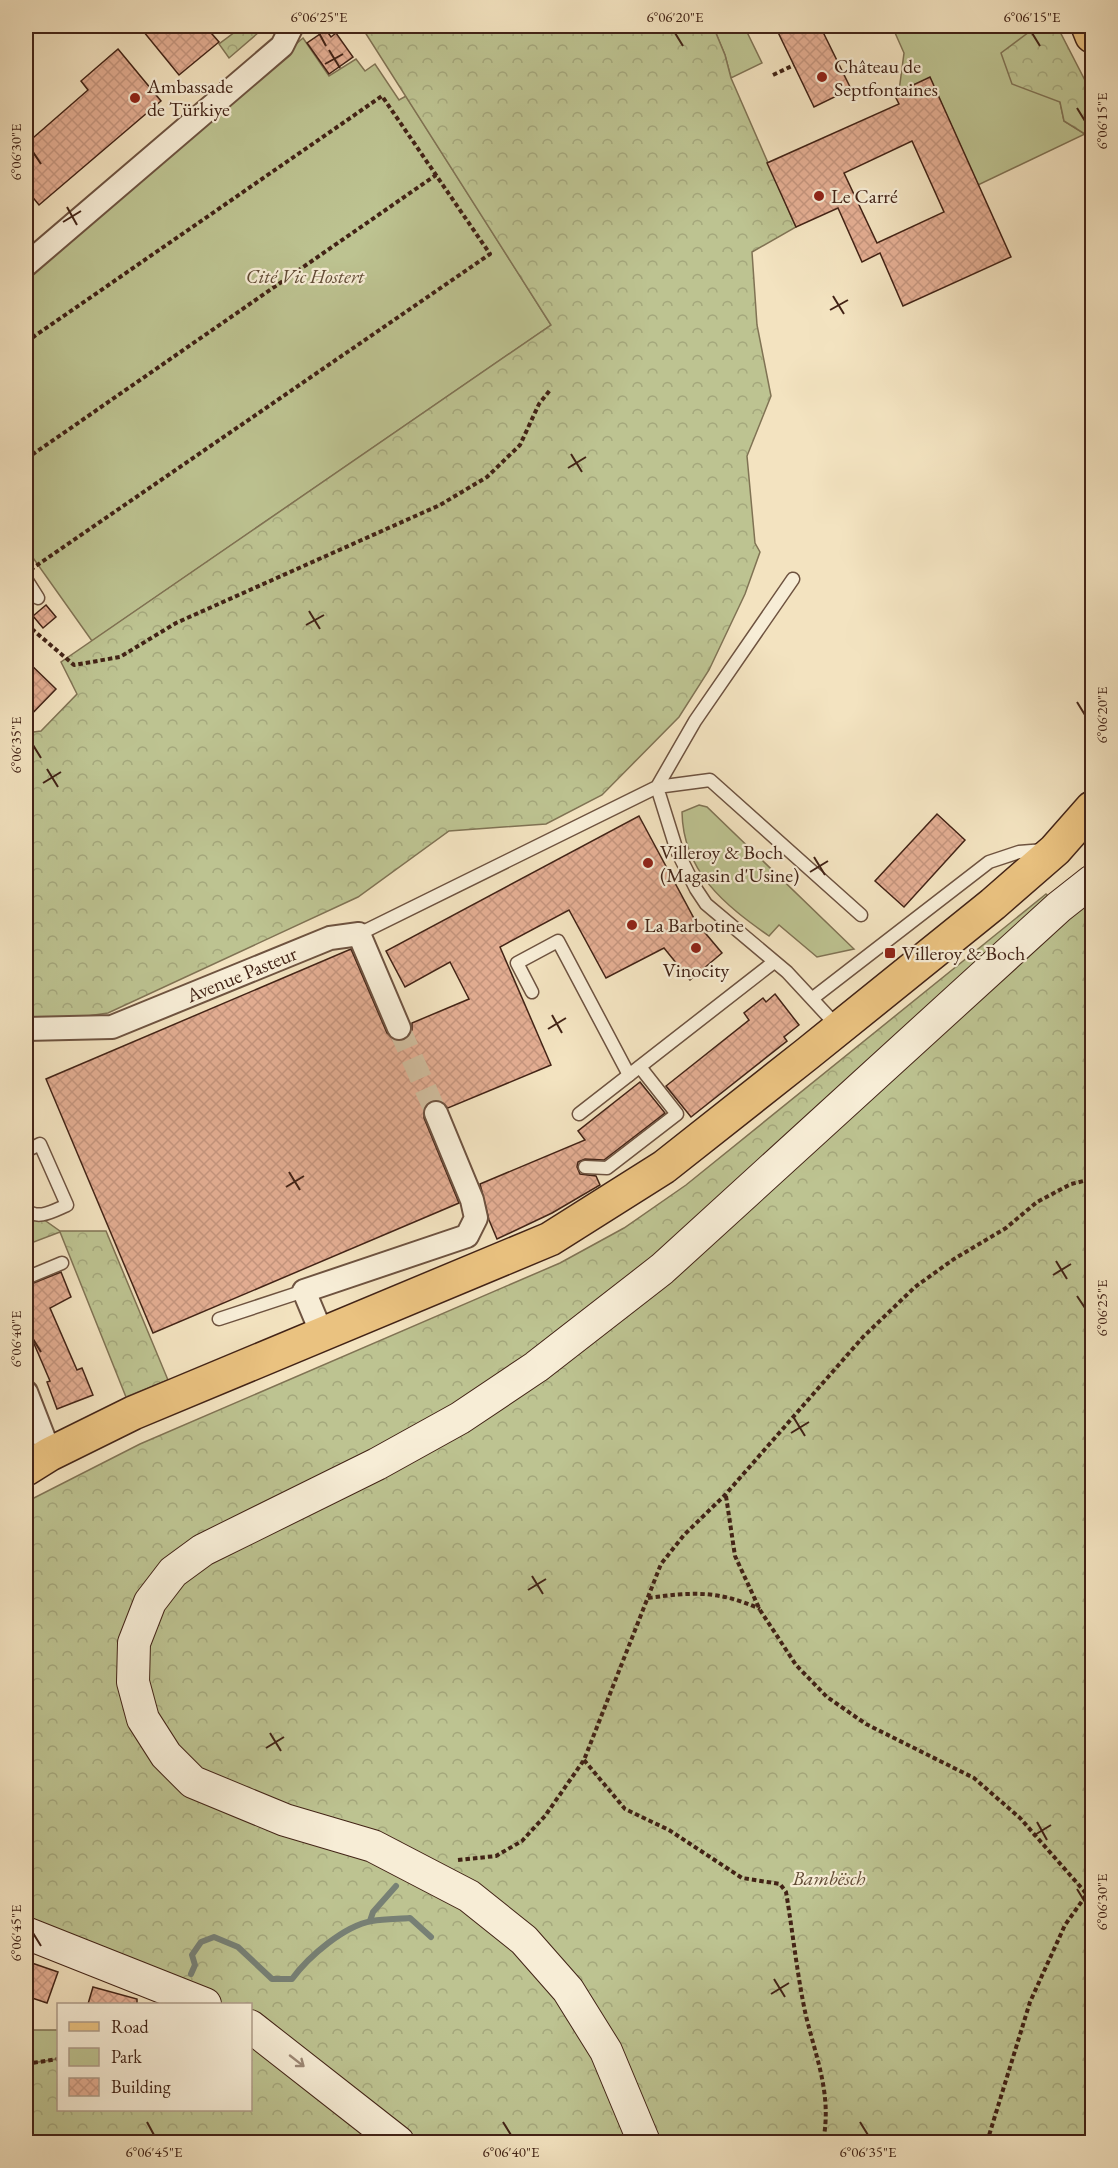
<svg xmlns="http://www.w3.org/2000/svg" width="1118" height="2168" viewBox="0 0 1118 2168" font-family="'EB Garamond',serif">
<defs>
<pattern id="forest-crowns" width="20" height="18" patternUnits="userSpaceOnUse" patternTransform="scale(1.5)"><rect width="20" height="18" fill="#bdc391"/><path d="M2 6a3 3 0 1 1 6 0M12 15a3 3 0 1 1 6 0" fill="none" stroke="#a4a77c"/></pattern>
<pattern id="building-cross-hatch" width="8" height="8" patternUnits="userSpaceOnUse" patternTransform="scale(1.5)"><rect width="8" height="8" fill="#e4ae93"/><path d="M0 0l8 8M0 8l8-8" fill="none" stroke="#c5957e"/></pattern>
</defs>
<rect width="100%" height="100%" fill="#f3e3c0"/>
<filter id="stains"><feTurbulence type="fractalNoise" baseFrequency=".00333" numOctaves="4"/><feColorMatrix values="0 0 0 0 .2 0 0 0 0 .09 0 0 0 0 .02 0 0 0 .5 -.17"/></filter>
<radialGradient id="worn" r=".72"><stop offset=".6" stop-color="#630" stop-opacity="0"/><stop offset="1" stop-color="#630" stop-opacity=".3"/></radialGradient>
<g fill="#bdc391" stroke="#807354" stroke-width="1.5">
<polygon points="713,26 744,26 762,63 731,78 725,55"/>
<polygon points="892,26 1027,26 1060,102 1064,121 1085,134 978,185 930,78 899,91 904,53"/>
<polygon points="303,38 329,76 356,59 365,71 375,64 399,100 406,96 551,325 92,641 26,548 26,276"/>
<path d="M699,805L707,807L854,949L817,957L779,925L769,936C725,905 683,872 682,812Z"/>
<polygon points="26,2030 58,2030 58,2059 26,2064"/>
</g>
<g fill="url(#forest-crowns)" stroke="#807354" stroke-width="1.5">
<polygon points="243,26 266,26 229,58 219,44"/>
<polygon points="361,26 713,26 725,55 731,78 796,227 752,252 757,325 771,396 747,456 755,543 760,552 745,594 709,670 679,717 602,795 546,824 449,831 358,897 108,1013 26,1025 26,733 41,731 77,694 61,662 551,325"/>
<polygon points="1027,26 1057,26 1092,94 1092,149 1085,134 1064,121 1060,102 1012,84 1001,53 1029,32"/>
<polygon points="1046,894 1059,907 1087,906 1092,903 1092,2142 26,2142 26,2064 58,2059 58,2110 250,2110 250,2004 205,2004 26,1933 26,1502 140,1444 560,1263 624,1228 686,1185"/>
<polygon points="26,1207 60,1231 106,1231 168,1380 126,1397 60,1232 26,1245"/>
</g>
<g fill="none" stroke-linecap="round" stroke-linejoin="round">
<g stroke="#778075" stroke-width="6">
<polyline points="370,1921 373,1912 396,1886"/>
<path d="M191,1974L195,1965L192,1955L201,1942L214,1937L238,1947L272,1979H292C309,1956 344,1926 372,1921C385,1919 398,1919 410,1918L431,1937"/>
</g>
</g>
<g fill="url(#building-cross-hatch)" stroke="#422316" stroke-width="1.5" fill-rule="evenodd">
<polygon points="139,26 205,26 219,42 179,75"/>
<polygon points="775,26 820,26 851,89 814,107"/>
<polygon points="326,30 331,37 336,33 353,57 329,74 307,43"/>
<polygon points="118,49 161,101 39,205 26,189 26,144 88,90 81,81"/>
<path d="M930,77L1011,257L903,306L880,253L862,262L838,208L796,227L767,163L899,104L894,94ZM912,141L944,212L877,243L844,173Z"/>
<polygon points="46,605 56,617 43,628 33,616"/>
<polygon points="26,660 56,689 26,720"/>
<polygon points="937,814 965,840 904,907 875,881"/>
<polygon points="639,816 696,922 722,953 690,980 664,948 606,978 569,910 500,947 551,1065 448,1108 437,1100 425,1105 424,1118 459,1203 153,1333 46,1079 351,949 387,1033 397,1041 405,1040 412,1030 412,1023 469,999 450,962 405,987 386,951"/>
<polygon points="775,994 799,1025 784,1037 787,1041 691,1117 666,1086 749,1020 744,1013 763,998 766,1002"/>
<polygon points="640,1082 665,1113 604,1160 585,1159 578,1162 577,1167 580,1174 596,1176 600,1185 552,1213 497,1239 489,1220 480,1184 585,1140 578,1131"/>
<polygon points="61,1272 71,1297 50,1308 77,1370 82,1368 93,1395 57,1409 47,1382 50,1381 26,1325 26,1286"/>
<polygon points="26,1961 58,1972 47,2003 26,1996"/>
<polygon points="93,1987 137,1999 137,2004 88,2004"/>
</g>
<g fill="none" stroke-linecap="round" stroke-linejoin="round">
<polyline stroke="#d0bd9e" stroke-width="22" stroke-dasharray="22 11" stroke-linecap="butt" points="399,1028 436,1113"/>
<g stroke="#6e5340" stroke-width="15">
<g id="lane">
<polyline points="26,579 38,598"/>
<polyline points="359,934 657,787 695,721 793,579"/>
<polyline points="532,992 517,963 558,941 629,1075"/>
<polyline points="813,998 989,862 1019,852 1044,850"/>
<polyline points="839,1028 787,972 706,904 696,889 677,851 657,787 710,780 861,915"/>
<polyline points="579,1114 774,962"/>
<path d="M26,1151L40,1144L67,1205C53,1211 37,1221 26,1209"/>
<polyline points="585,1167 607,1168 677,1114 640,1067"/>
<polyline points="26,1278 62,1263"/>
<polyline points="219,1319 304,1291"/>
</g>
</g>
<g stroke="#6e5340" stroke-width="26">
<g id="street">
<polyline points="26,265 282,46 292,26"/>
<path id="s1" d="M26,1029L112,1027L330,938L359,934L399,1028"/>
<polyline points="322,1334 304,1291 467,1236 476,1218 472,1200 436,1113"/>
<polyline points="26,1392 50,1454"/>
</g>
</g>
<g stroke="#422316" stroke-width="34">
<g id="secondary">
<polyline points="26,1933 205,2004"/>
<polyline points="250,2026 398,2142"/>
<polyline points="644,2142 606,2051 568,1990 524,1940 469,1896 373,1846 285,1820 193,1782 166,1755 143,1719 133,1682 134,1643 150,1602 173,1572 203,1550 377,1464 460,1418 536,1367 662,1269 1059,907 1092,881"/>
</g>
</g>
<g stroke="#422316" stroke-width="36">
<g id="primary">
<polyline points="1088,26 1092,36"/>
<polyline points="26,1469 50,1454 133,1413 550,1239 664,1167 807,1054 993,904 1055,850 1092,808"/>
</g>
</g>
<g stroke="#422316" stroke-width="4" stroke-dasharray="4.5 3" stroke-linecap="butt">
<polyline points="773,75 794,65"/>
<polyline points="26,342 382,96 490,254 33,568"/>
<polyline points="26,459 436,175"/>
<polyline points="26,624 74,665 120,657 176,623 440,505 487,477 520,445 539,404 550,390"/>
<polyline points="726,1496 735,1556 760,1610 796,1665 827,1697 866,1724 974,1778 1020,1818 1092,1900"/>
<path d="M648,1598C692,1592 718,1590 760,1609"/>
<path d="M584,1760L625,1809L669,1830L742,1878L780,1884L786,1892C793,1933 797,1975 806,2016C817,2061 832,2095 823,2142"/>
<polyline points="458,1860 496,1856 522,1841 545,1816 584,1760 661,1564 684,1535 725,1495 863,1337 915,1287 954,1259 1006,1228 1037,1202 1071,1184 1092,1179"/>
<polyline points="26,2064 58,2059"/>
<polyline points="987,2142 1030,2002 1065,1925 1092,1887"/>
</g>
<use href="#lane" stroke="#f7edd6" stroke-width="12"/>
<use href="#street" stroke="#f7edd6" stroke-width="22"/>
<use href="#secondary" stroke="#f7edd6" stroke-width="32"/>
<use href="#primary" stroke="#eac280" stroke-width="33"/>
</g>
<defs><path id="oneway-shaft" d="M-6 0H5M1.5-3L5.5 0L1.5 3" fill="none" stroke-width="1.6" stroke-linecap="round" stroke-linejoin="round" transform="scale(1.5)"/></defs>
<use stroke="#9c8876" href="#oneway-shaft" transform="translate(297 2061) rotate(38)"/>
<path fill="none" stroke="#422316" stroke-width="2" d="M319,33L326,46M675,33L683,46M1032,33L1040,46M329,50L340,68M325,64L343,54M1077,108L1085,121M33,152L41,164M67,207L77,225M63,222L81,211M833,296L844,314M830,310L848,300M571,454L582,472M568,468L586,457M309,611L320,629M306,625L324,615M1077,702L1085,715M33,745L41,758M47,769L58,787M43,783L61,772M814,857L825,875M810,872L828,861M552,1015L562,1033M548,1029L566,1018M289,1172L300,1190M286,1187L304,1176M1056,1261L1067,1279M1053,1275L1071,1264M1077,1296L1085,1308M33,1339L41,1352M794,1418L805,1436M791,1433L809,1422M532,1576L543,1594M528,1590L546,1579M270,1733L281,1751M266,1748L284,1737M1037,1822L1047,1840M1033,1836L1051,1825M1077,1889L1085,1902M33,1933L41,1946M774,1979L785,1997M771,1994L789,1983M147,2122L154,2135M503,2122L511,2135M860,2122L868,2135"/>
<g fill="#8f2418" stroke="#f7edd6" stroke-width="2">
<circle cx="822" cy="77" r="6"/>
<circle cx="135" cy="98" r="6"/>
<circle cx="819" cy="196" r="6"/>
<circle cx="648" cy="863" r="6"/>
<circle cx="632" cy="925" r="6"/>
<circle cx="696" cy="948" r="6"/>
<rect x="884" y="947" width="12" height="12" rx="3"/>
</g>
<g text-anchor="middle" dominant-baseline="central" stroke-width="4.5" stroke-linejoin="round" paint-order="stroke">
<g font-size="20" fill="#422316" stroke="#f7edd6" text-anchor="start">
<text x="834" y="66">Château de<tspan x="834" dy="23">Septfontaines</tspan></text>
<text x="147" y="86">Ambassade<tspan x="147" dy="23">de Türkiye</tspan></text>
<text x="831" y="196">Le Carré</text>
<text x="660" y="852">Villeroy &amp; Boch<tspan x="660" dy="23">(Magasin d'Usine)</tspan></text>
<text x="644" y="925">La Barbotine</text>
<text x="902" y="953">Villeroy &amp; Boch</text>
<text x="696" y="970" text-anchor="middle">Vinocity</text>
</g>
<g font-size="20" font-style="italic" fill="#614b35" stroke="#f7edd6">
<text x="305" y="276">Cité Vic Hostert</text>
<text x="829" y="1878">Bambësch</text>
</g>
<g font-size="20" fill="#422316" stroke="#f7edd6">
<text stroke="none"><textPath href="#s1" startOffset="226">Avenue Pasteur</textPath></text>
</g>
</g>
<rect width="1118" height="2168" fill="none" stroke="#f3e3c0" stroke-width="66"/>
<rect x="57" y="2003" width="195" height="108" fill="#f7edd6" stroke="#af9c89" stroke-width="1.5"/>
<rect x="69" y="2022" width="30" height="9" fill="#eac280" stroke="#af9c89" stroke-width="1.5"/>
<text x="111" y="2033" font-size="18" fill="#422316">Road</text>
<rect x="69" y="2048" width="30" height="18" fill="#bdc391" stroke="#af9c89" stroke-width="1.5"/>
<text x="111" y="2063" font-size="18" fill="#422316">Park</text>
<rect x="69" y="2078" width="30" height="18" fill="url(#building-cross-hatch)" stroke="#af9c89" stroke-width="1.5"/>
<text x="111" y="2093" font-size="18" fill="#422316">Building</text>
<rect x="33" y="33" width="1052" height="2102" fill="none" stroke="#422316" stroke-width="2"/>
<g font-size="15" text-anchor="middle" fill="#422316">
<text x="319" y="22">6°06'25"E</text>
<text x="675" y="22">6°06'20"E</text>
<text x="1032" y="22">6°06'15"E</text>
<text transform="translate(1102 121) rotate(-90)" y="5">6°06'15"E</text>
<text transform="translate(16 152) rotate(-90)" y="5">6°06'30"E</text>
<text transform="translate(1102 715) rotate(-90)" y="5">6°06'20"E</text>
<text transform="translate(16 745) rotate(-90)" y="5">6°06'35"E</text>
<text transform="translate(1102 1308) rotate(-90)" y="5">6°06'25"E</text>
<text transform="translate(16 1339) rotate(-90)" y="5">6°06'40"E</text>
<text transform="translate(1102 1902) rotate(-90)" y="5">6°06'30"E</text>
<text transform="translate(16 1933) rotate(-90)" y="5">6°06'45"E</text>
<text x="154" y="2157">6°06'45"E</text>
<text x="511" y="2157">6°06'40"E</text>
<text x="868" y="2157">6°06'35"E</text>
</g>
<rect width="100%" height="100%" filter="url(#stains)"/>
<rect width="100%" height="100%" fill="url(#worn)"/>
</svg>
